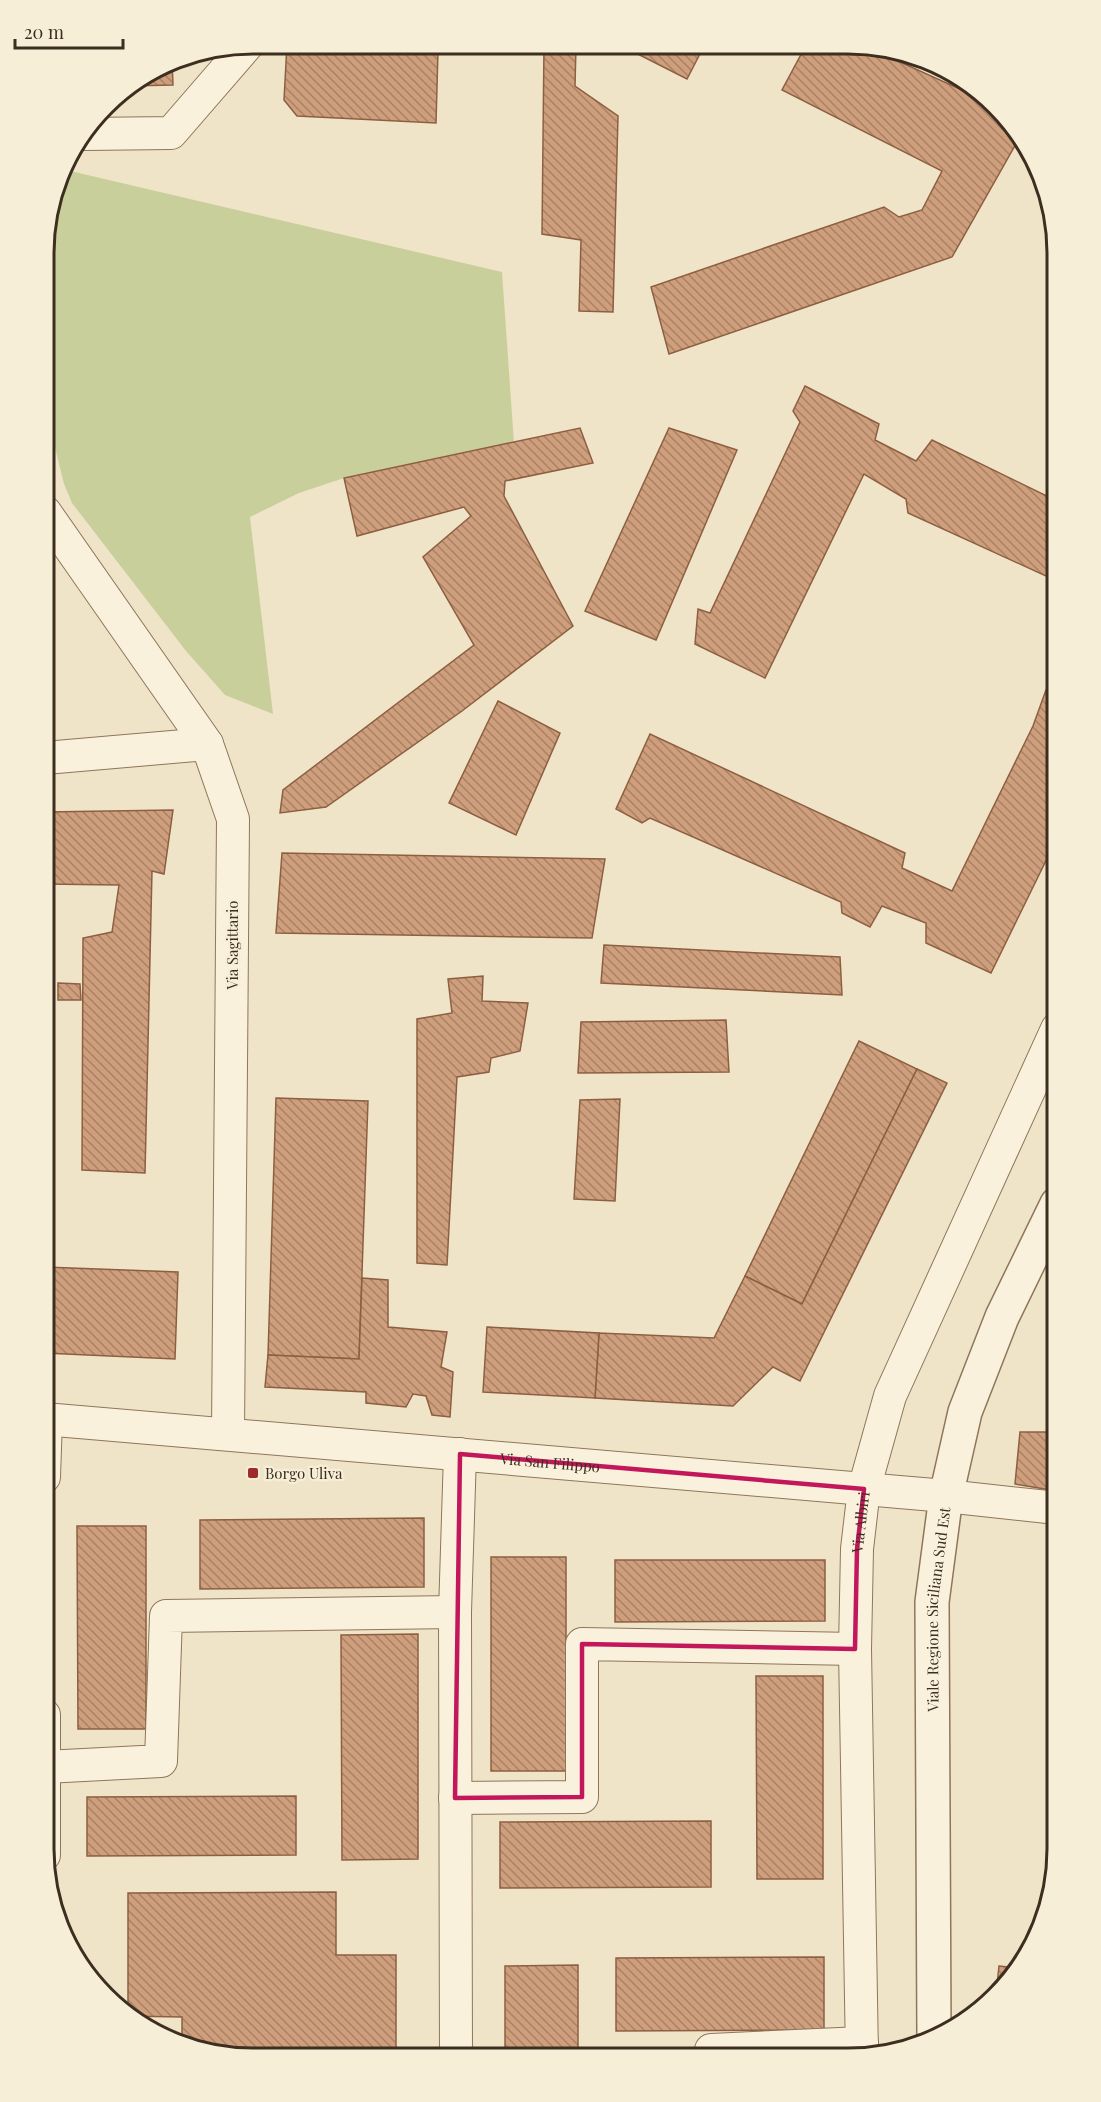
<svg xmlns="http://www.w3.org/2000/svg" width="1101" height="2102" viewBox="0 0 1101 2102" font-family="'Playfair Display',serif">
<defs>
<pattern id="building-back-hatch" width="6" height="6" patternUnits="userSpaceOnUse" patternTransform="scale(1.5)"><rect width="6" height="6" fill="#cf9f7d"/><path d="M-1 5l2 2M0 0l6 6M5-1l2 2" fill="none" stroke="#a98266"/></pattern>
</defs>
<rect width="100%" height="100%" fill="#f0e4c8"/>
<polygon fill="#c9cf9b" points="62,169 502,272 514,443 344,478 299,493 250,517 273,714 225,695 186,651 72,503 64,484 51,431 45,317 45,226"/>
<g fill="url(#building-back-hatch)" stroke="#8d5f41" stroke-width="1.5">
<polygon points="287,44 419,45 419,49 438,51 436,123 297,116 284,100"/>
<polygon points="544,45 576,46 575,86 618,116 613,312 579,311 581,240 542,234"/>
<polygon points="622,46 704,46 687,79"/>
<polygon points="805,47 867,47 991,103 1017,142 952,257 669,354 651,287 884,207 899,217 922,210 942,171 782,90"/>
<polygon points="172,60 173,85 129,86"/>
<polygon points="805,386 879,424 875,440 916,461 932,440 1057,501 1057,581 908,513 906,499 864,474 765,678 695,644 698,609 710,613 800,422 793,411"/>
<polygon points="580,428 593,463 505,481 504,496 573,626 462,711 326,807 280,813 283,790 474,645 423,557 471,516 464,507 357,536 344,478"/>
<polygon points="669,428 737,450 656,640 585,611"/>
<polygon points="1046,690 1057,694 1057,838 991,973 926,943 926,923 882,906 870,927 842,913 841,902 650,818 642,823 616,809 650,734 905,853 902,868 952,891 1033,726"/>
<polygon points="498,701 560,733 516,835 449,803"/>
<polygon points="173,810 164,874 152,871 145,1173 82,1170 83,938 112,932 119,885 45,884 45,812"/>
<polygon points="282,853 605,859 592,938 276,933"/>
<polygon points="604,945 840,957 842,995 601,983"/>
<polygon points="483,976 482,1001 528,1003 520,1051 491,1058 489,1072 457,1077 447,1265 417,1263 417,1019 452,1013 448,979"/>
<polygon points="58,983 80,984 81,1000 58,1000"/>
<polygon points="726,1020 729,1072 578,1073 581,1022"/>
<polygon points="859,1041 917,1069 802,1304 745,1276"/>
<polygon points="917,1069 947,1083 800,1381 773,1367 733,1406 595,1398 599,1333 714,1338 745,1276 802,1304"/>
<polygon points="276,1098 368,1101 359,1359 268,1355"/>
<polygon points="620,1099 615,1201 574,1199 580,1100"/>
<polygon points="44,1267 178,1272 175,1359 44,1353"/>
<polygon points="362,1278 388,1280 388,1327 447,1332 441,1367 453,1372 450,1417 432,1415 426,1396 413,1394 406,1407 366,1403 366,1392 265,1387 268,1355 359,1359"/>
<polygon points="487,1327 599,1333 595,1398 483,1392"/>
<polygon points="1020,1432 1057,1432 1057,1491 1015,1484"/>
<polygon points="424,1518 424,1587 200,1589 200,1520"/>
<polygon points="77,1526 146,1526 146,1729 78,1729"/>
<rect x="491" y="1557" width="75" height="214"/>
<polygon points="615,1560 825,1560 825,1621 615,1622"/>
<polygon points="418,1634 418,1859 342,1860 341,1635"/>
<polygon points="756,1676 823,1676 823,1879 757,1879"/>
<polygon points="296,1796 296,1855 87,1856 87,1797"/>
<polygon points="711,1821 711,1887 500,1888 500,1822"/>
<polygon points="336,1892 336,1955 396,1955 396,2057 225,2057 182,2044 182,2017 128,2016 128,1893"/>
<polygon points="824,1957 824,2030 616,2031 616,1958"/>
<polygon points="578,1965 578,2058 505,2057 505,1966"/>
<polygon points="999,1966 1019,1968 1014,1977 996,1994"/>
</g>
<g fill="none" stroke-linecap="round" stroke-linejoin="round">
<g stroke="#8d765c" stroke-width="34">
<g id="minor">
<polyline points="85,134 171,133 248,44"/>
<polyline points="45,512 207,744 233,819 228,1434"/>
<polyline points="45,758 207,744"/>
<path id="s1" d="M44,1419L946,1496L1057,1508"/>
<polyline points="44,1477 46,1419"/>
<polyline points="44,1715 44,1855"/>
<polyline points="45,1767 161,1761 166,1616 455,1612"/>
<polyline points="455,1798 582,1797 582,1644 855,1649"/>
<polyline points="711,2050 862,2043"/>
<path id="s2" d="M862,2056L855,1649L857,1549L864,1489L890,1396L1057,1029"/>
<polyline points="456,2057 455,1612 460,1454"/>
</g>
</g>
<g stroke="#8d765c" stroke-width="36">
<g id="tertiary">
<path id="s3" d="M934,2038L932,1602L946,1496L965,1412L1002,1317L1057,1204"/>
</g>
</g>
<use href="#minor" stroke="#faf1dc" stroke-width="32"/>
<use href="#tertiary" stroke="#faf1dc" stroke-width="33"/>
</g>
<path fill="none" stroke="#c2185b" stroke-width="4.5" stroke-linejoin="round" d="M460,1454L864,1489L857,1549L855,1649L582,1644V1797L455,1798Z"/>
<rect fill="#9e2a2b" stroke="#f7eed8" stroke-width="2" x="247" y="1467" width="12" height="12" rx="3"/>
<g text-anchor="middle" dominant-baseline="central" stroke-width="4.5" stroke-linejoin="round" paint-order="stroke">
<g font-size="15" fill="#3d2e20" stroke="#f7eed8">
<text transform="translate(232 945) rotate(-90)">Via Sagittario</text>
<text stroke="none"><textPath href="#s1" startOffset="508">Via San Filippo</textPath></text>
<text stroke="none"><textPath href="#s2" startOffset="534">Via Albiri</textPath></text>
<text stroke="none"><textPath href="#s3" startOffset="429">Viale Regione Siciliana Sud Est</textPath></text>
</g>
<g font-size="15" fill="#3d2e20" stroke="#f7eed8" text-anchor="start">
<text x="265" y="1473">Borgo Uliva</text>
</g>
</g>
<path d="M0 0H1101V2102H0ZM253 54H848A199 199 0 0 1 1047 253V1849A199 199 0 0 1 848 2048H253A199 199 0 0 1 54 1849V253A199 199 0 0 1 253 54Z" fill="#f7eed8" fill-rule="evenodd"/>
<path fill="none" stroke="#3d2e20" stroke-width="3" d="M253 54H848A199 199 0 0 1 1047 253V1849A199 199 0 0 1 848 2048H253A199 199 0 0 1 54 1849V253A199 199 0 0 1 253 54Z"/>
<path d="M15 39v9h108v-9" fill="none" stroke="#3d2e20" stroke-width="3"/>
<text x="24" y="39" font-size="18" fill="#3d2e20" stroke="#f7eed8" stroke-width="4.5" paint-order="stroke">20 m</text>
</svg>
